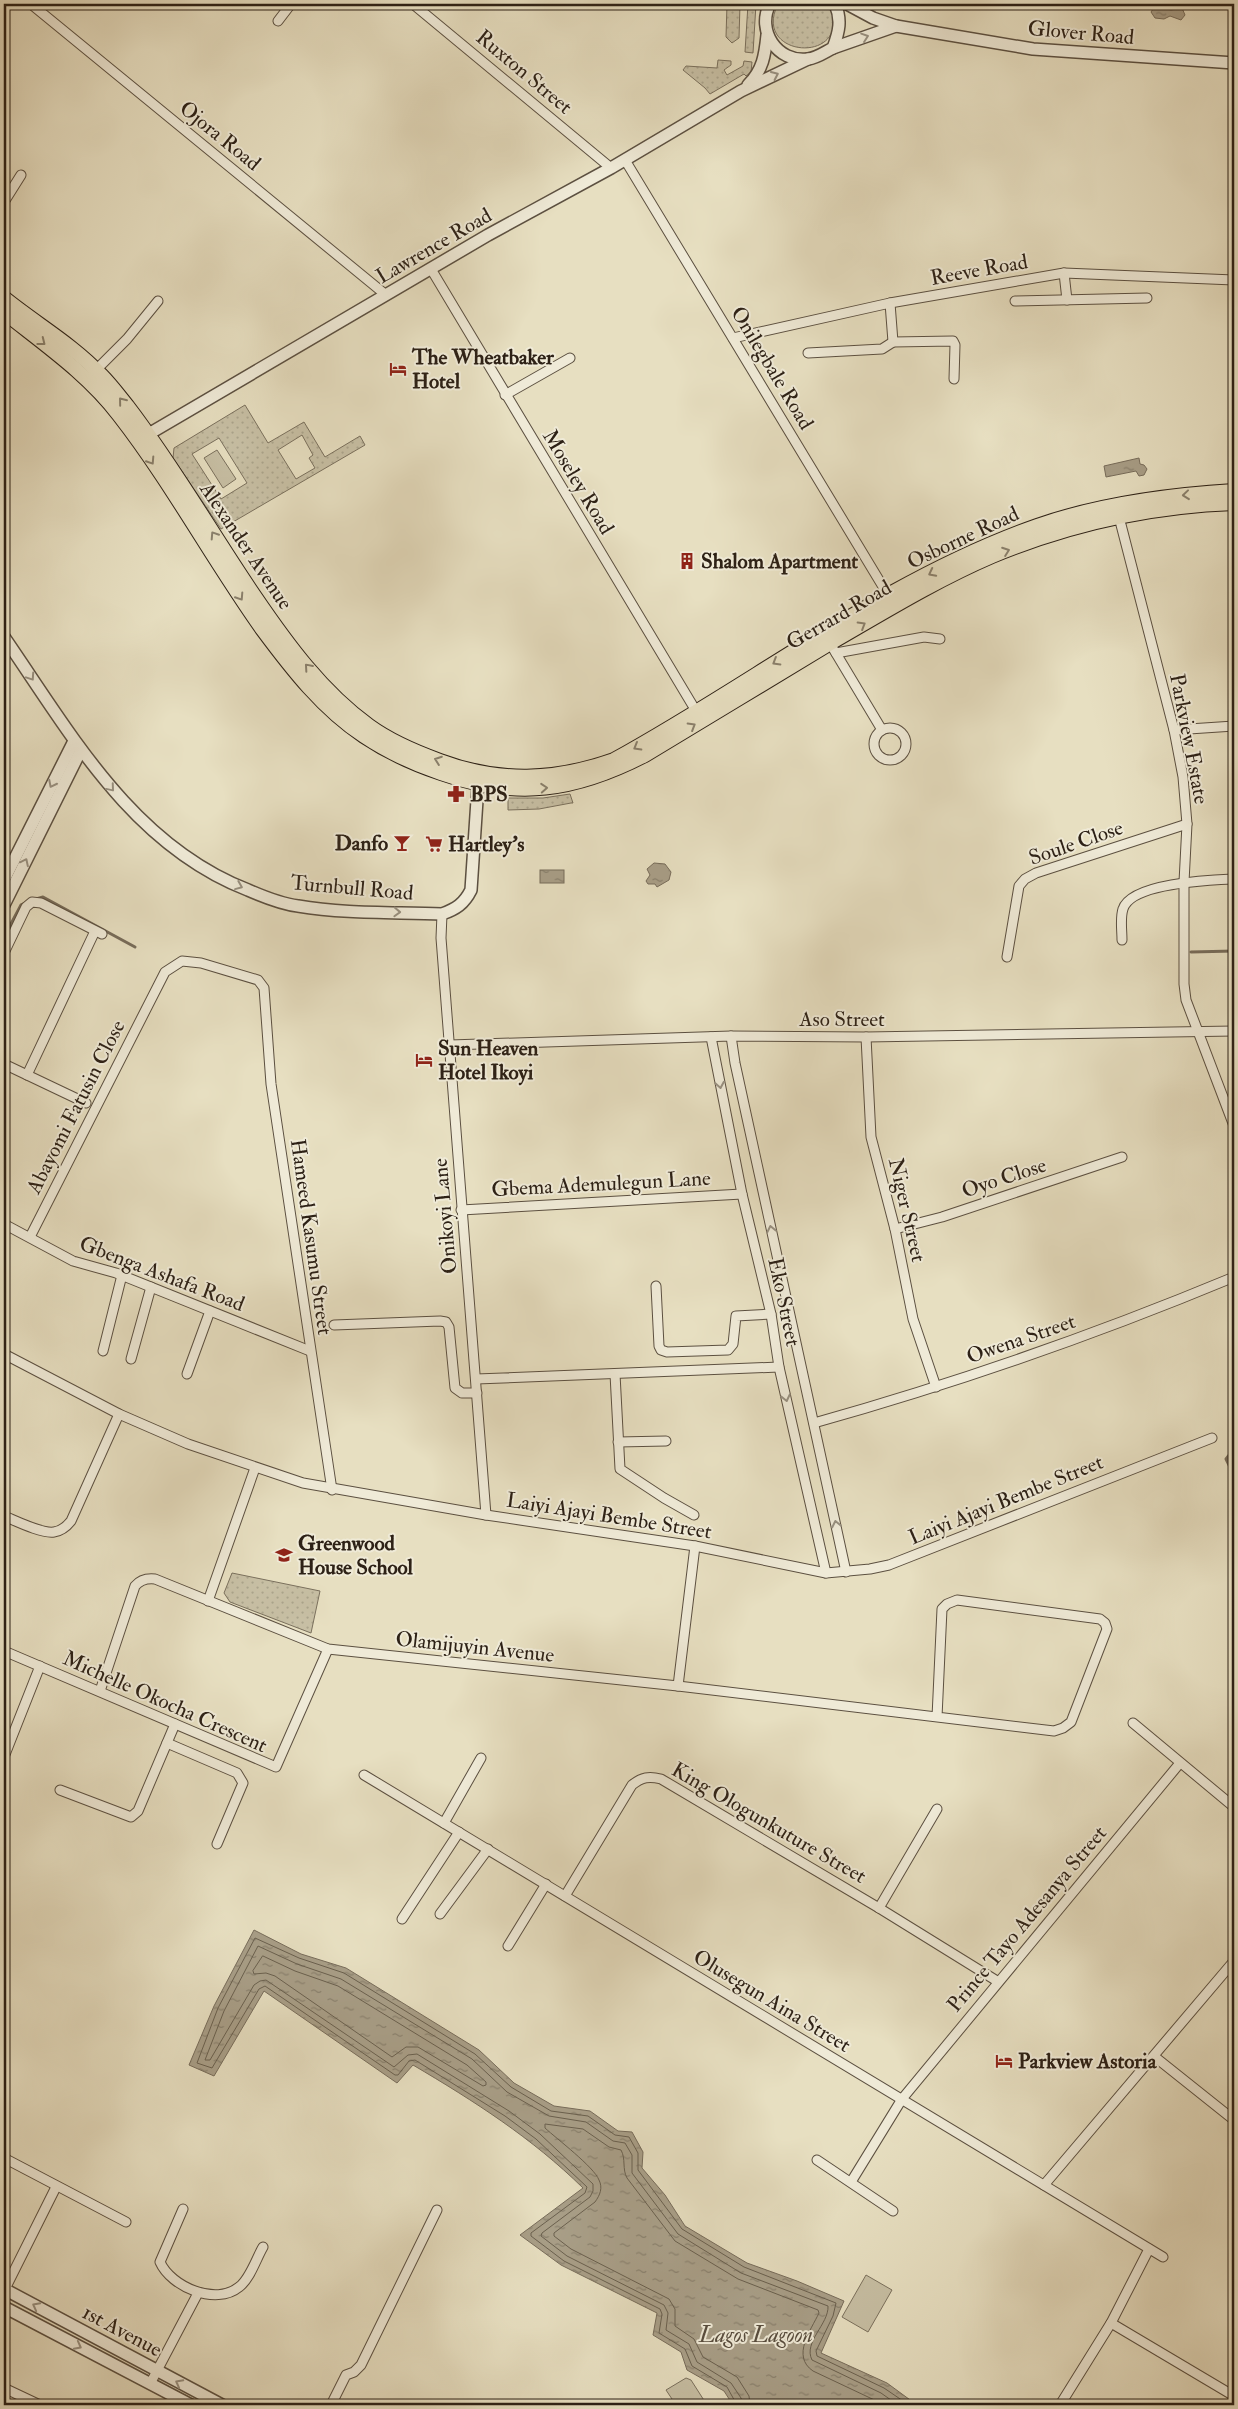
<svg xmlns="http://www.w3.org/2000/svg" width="1238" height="2409" viewBox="0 0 1238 2409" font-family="'IM FELL Double Pica',serif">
<defs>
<pattern id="grass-dots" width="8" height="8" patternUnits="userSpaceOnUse" patternTransform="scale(1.25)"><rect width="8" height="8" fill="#c7bfa4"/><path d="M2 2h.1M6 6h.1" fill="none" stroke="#aba48c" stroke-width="1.8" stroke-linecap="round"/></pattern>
<pattern id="water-ripples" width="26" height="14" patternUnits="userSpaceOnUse" patternTransform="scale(1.25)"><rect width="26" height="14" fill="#a89e87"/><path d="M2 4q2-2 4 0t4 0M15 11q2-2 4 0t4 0" fill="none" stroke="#89806d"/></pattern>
</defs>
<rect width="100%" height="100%" fill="#e7dfc1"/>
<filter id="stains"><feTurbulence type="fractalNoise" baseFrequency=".004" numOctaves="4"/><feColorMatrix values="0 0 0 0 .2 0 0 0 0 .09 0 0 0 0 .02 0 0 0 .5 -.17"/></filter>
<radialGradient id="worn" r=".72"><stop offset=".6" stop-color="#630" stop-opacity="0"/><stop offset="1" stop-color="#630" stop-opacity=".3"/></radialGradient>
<g fill="url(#grass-dots)" stroke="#7a705d" fill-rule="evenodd">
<polygon points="727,4 740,4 739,38 732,43 726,37"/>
<polygon points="748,4 756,4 753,53 745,52"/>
<path d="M778,4H830C855,66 750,59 778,4Z"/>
<polygon points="718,60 731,61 731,65 724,70 727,75 743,66 744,61 752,62 751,72 746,76 744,74 710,94 705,88 683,70 686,66 717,68"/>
<path d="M245,405L268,443L304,422L325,457L360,436L365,445L221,529L173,458L174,448ZM302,435L313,455L309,458L315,468L296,479L278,450ZM219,438L247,483L221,499L192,454Z"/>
<polygon points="570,794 573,803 571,803 539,809 508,810 508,798 543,798"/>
<polygon points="232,1573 320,1591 311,1633 230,1602 224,1593"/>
</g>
<g fill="#c7bfa4" stroke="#7a705d">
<polygon points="217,450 236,479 223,488 204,458"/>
<polygon points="866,2275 892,2290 868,2332 842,2317"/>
<polygon points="686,2378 691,2380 707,2405 676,2405 666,2390"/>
</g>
<g fill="url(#water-ripples)" stroke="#776c5a">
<polygon points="1155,6 1171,10 1182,8 1185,15 1181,20 1170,16 1164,19 1155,18 1151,12"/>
<polygon points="1139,458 1140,464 1144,465 1147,469 1144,475 1139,476 1136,471 1106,477 1104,466"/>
<polygon points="654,863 665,864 671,872 669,880 657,887 655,884 648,884 646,881 650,875 647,869"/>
<rect x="540" y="870" width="24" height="13"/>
<path d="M254,1930L301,1954L346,1968L479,2050L514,2083L554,2106L590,2111L618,2131L632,2132L643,2152L642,2168L665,2195L685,2226L747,2263L797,2281L844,2301L821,2353L887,2383L917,2405H733L724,2391L687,2370L681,2352L653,2335L657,2313L561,2265L520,2235L583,2188C532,2138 474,2101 413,2065L397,2083L264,1991L214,2076L189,2065L214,2006Z"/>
</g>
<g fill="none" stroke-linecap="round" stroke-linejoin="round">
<g stroke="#6a604e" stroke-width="1">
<polygon points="263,1956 295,1971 338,1986 467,2065 486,2082 486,2085 483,2086 418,2047 406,2047 392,2057 275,1976 266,1973 254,1974 253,1971"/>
<polyline points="737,2405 727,2387 692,2366 685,2349 659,2333 662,2314 660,2309 564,2261 531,2236 531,2233 585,2193 587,2187 536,2139 505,2116 415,2060 409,2061 398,2075 395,2075 265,1986 259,1989 212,2068 197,2063 218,2008 255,1938 299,1958 344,1973 475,2054 511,2087 551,2111 588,2116 615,2135 629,2137 638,2153 638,2170 682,2229 744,2267 836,2303 833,2316 816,2351 817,2356 884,2388 909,2405"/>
<path d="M743,2405L741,2398L731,2383L697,2362L689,2344L666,2330L668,2313L664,2305L567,2256L541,2236L542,2233L590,2197L593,2191V2184L540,2134L509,2111L417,2054L408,2055L394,2067L266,1980L260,1981L254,1985L210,2060H205L224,2011L258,1946L297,1964L341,1979L472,2059L507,2092L549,2116L586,2122L613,2141L625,2143L632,2155V2173L678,2234L741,2273L828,2306C829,2324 803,2342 812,2360L881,2393L898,2405"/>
<path d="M750,2405L749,2396L737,2377L703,2357L694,2339L675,2326V2309L669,2299L571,2249L554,2236V2233L595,2202C600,2195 603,2188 599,2180C594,2167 557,2139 545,2128V2124L583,2129L609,2147L621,2150C626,2159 622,2169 627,2178L675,2241L738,2279L818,2310L819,2313C811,2330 791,2356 813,2371L885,2405"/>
</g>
<g stroke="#776c5a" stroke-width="3">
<polyline points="36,899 43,897 135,947"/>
<polyline points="4,937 21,905 26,903"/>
<polyline points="1191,952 1234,951"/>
<polyline points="1234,1449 1226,1459 1234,1475"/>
</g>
<g stroke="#5c5041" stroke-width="11">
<g id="minor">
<polyline points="31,4 386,295"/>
<polyline points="413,4 611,168"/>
<polyline points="278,21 291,4"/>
<polyline points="625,160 888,595"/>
<polyline points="4,202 21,175"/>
<polyline points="431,269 696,711"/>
<polyline points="1064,273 1067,300"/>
<polyline points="1015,301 1147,298"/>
<polyline points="890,303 893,342 953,341 955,345 954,379"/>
<polyline points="733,338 890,303 1064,273 1234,280"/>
<polyline points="808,353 882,349 893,342"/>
<polyline points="96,370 127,339 158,301"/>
<polyline points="505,395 570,358"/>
<polyline points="1119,517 1174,730 1183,777 1187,824 1184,882 1184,984 1186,1000 1234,1126"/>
<polyline points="834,650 882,730"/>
<polyline points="836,653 924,637 940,639"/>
<circle cx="890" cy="744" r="16"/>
<polyline points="1174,730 1234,726"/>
<polyline points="442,914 441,938 486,1515"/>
<path d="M1122,940C1122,930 1120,918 1123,909C1131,883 1211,880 1234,879"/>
<polyline points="4,953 26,907 32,902 41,903 102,934"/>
<polyline points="1007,957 1019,886 1025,879 1036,873 1187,824"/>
<polyline points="731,1036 735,1063 846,1572"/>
<polyline points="711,1037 742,1194 771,1314 779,1367 826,1573"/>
<polyline points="866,1037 871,1137 895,1229 913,1319 936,1387"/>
<polyline points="450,1045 731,1036 866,1037 1234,1031"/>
<polyline points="4,1064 86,1103"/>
<polyline points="27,1075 95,931"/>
<polyline points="461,1210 742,1194"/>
<polyline points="4,1224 73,1261 116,1273 310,1351"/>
<polyline points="895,1229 942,1217 1122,1157"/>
<polyline points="30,1237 165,972 182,961 201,963 258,980 264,988 271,1084 332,1490"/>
<polyline points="656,1286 659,1346 661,1350 667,1352 728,1350 733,1344 736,1316 771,1314"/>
<polyline points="334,1325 440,1321 446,1322 449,1327 455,1388 462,1393 477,1393"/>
<polyline points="103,1351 122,1275"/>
<polyline points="4,1354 119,1414 188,1444 303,1483 486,1515 695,1546 826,1573 870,1569 889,1565 1212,1438"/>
<polyline points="131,1359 151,1287"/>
<polyline points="187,1374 210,1311"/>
<polyline points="615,1374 620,1469 664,1498 694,1515"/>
<polyline points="476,1379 779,1367"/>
<path d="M814,1423C957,1383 1097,1334 1234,1277"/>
<polyline points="618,1442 666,1441"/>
<path d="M4,1516C16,1521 42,1534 54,1532C61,1531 67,1526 71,1521L119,1414"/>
<polyline points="208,1601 255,1468"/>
<polyline points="4,1651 276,1767 328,1649"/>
<polyline points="678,1686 695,1546"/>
<path d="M100,1691L135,1586C140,1580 146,1578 155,1579L328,1649L678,1686L1054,1731L1063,1728L1071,1722L1107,1629L1105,1623L1100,1619L957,1600L947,1604L942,1609L937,1717"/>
<polyline points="1133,1723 1234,1807"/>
<polyline points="167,1743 237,1773 243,1783 217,1844"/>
<polyline points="4,1757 40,1666"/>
<polyline points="364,1775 1163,2257"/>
<polyline points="60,1790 131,1817 138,1811 175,1724"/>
<polyline points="444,1823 481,1758"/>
<path d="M565,1896L632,1785C642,1777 649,1776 661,1779L879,1908L997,1981"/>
<polyline points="879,1908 937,1809"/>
<polyline points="440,1914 488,1849"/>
<polyline points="402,1919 459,1832"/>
<polyline points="508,1946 546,1884"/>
<polyline points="1155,2057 1234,2120"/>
<polyline points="4,2158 126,2222"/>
<polyline points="817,2160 893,2211"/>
<polyline points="851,2182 902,2099 1180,1763"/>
<polyline points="1044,2185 1234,1961"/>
<path d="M183,2209L160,2262C171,2287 216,2306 239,2287C250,2279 256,2259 263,2247"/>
<polyline points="4,2291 56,2187"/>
<polyline points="1111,2323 1234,2396"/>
<polyline points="150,2384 198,2293"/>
<polyline points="4,2388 40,2405"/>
<polyline points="331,2405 346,2375 354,2372 361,2365 437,2210"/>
<polyline points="1060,2405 1111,2323 1149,2249"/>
</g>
</g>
<g stroke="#5c5041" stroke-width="14">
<g id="tertiary">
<path d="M770,4C756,30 777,63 808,59C817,58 825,52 833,48C839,32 842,20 835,4"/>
<polyline points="847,4 873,18 896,26 1033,49 1234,63"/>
<polyline points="833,48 896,26"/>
<path d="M748,85C763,70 765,55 767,35"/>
<polyline points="147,435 488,235 611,168 741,91 808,59"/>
<path d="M4,637C71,734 132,845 248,890C264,897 281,904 298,906C345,914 394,912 442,914C456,909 464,904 471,890L478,785"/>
<polyline points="4,880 74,741"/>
<polyline points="4,905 81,750"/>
<polyline points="4,2289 222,2405"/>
<polyline points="4,2307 191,2405"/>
</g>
</g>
<g stroke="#2d2116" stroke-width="16">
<g id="primary">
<path d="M4,298C36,324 73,345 101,375C111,385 119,396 128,407C174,467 212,534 255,597C287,644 322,692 369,726C391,742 415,752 440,761C499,783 555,781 614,760C755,683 884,580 1037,526C1100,504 1168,495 1234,491"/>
<path d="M4,312C44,344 88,374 119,415C172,483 213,560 263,630C292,669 323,709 364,736C388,752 414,764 441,773C517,800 575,791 645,755C707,717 770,680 832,642C884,612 936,580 992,556C1069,524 1151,506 1234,503"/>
</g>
</g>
<use href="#minor" stroke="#efead7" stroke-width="9"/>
<use href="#tertiary" stroke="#efead7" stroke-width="11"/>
<use href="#primary" stroke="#e7dfc1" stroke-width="14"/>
</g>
<defs><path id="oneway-chevron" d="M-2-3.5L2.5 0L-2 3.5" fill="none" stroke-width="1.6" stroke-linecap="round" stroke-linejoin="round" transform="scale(1.25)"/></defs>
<g stroke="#989080">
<use href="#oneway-chevron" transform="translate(865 37) rotate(-19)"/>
<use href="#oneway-chevron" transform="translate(775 75) rotate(-25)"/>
<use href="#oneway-chevron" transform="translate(31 677) rotate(56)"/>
<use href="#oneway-chevron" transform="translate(52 784) rotate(117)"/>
<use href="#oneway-chevron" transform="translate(111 788) rotate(50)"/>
<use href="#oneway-chevron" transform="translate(25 862) rotate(-64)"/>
<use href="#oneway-chevron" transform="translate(239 886) rotate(22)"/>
<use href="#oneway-chevron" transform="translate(397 912) rotate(2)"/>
<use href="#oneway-chevron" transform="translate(720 1085) rotate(80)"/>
<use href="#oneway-chevron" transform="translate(771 1229) rotate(-102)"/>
<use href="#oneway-chevron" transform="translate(786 1398) rotate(77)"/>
<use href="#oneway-chevron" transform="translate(836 1524) rotate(-102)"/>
<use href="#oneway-chevron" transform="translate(36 2306) rotate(-152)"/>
<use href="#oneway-chevron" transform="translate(78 2346) rotate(28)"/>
<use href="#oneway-chevron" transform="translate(179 2383) rotate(-152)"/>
</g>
<g stroke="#8a806c">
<use href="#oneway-chevron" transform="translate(42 342) rotate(38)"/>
<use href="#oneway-chevron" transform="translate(122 401) rotate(-129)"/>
<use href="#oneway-chevron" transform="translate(151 461) rotate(57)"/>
<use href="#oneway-chevron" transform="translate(1186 495) rotate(174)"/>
<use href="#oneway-chevron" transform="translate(214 535) rotate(-123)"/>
<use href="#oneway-chevron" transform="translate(1006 551) rotate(-20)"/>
<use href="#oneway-chevron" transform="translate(932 573) rotate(153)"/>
<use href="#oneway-chevron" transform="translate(240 597) rotate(57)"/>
<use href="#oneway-chevron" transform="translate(862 625) rotate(-31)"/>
<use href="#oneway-chevron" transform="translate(776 662) rotate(149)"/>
<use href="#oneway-chevron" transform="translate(308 667) rotate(-131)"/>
<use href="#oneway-chevron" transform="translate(692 726) rotate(-31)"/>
<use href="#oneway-chevron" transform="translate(637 747) rotate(150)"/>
<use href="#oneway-chevron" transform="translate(438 760) rotate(-160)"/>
<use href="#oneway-chevron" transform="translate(544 788) rotate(-4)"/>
</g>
<defs>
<g id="hotel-bare" transform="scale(1.35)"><path d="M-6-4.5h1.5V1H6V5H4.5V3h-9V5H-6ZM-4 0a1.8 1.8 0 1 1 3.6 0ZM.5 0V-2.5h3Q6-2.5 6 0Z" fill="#8f2418" stroke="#efead7" stroke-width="2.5" paint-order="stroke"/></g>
<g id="building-bare" transform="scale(1.35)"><path d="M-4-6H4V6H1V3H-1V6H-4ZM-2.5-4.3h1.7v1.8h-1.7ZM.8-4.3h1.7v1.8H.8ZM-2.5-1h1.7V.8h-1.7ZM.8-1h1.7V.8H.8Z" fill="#8f2418" stroke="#efead7" stroke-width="2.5" paint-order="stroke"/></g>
<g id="pharmacy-bare" transform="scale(1.35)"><path d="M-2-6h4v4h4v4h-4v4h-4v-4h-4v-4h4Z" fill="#8f2418" stroke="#efead7" stroke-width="2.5" paint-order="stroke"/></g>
<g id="bar-bare" transform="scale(1.35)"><path d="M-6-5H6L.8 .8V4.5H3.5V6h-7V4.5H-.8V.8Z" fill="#8f2418" stroke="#efead7" stroke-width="2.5" paint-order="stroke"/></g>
<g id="supermarket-bare" transform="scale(1.35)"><path d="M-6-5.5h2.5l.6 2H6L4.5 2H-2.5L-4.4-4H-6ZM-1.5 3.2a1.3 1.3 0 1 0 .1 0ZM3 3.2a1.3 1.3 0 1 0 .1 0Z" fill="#8f2418" stroke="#efead7" stroke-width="2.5" paint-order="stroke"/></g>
<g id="school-bare" transform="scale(1.35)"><path d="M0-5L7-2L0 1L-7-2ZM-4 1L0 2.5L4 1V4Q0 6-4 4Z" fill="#8f2418" stroke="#efead7" stroke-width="2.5" paint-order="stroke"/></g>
</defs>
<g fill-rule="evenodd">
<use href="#hotel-bare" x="398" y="369"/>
<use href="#building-bare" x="687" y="561"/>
<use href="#pharmacy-bare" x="456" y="794"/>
<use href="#bar-bare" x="402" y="843"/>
<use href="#supermarket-bare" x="434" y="844"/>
<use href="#hotel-bare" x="424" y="1060"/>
<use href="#school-bare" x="284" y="1555"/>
<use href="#hotel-bare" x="1004" y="2061"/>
</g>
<g text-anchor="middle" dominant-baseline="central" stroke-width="4" stroke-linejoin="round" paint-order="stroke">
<g font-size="21" fill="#2d2116" stroke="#efead7">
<text transform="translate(1081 33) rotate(5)">Glover Road</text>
<text transform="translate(524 72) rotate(40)">Ruxton Street</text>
<text transform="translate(220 136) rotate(39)">Ojora Road</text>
<text transform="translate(434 246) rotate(-30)">Lawrence Road</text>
<text transform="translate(979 270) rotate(-10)">Reeve Road</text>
<text transform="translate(772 368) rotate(59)">Onilegbale Road</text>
<text transform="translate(578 482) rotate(59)">Moseley Road</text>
<text transform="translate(963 538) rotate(-25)">Osborne Road</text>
<text transform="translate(246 546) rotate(56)">Alexander Avenue</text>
<text transform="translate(839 615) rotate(-30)">Gerrard Road</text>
<text transform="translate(1189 739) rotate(79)">Parkview Estate</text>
<text transform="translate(1076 843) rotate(-19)">Soule Close</text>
<text transform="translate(352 888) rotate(5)">Turnbull Road</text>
<text x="842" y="1019">Aso Street</text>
<text transform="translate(76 1107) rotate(-63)">Abayomi Fatusin Close</text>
<text transform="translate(1004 1178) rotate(-18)">Oyo Close</text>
<text transform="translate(601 1184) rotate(-3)">Gbema Ademulegun Lane</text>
<text transform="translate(907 1210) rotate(77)">Niger Street</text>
<text transform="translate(445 1216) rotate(-95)">Onikoyi Lane</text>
<text transform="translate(311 1237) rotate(82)">Hameed Kasumu Street</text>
<text transform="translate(162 1274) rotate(21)">Gbenga Ashafa Road</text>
<text transform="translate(784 1302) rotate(78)">Eko Street</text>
<text transform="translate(1021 1339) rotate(-19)">Owena Street</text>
<text transform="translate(1006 1500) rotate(-22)">Laiyi Ajayi Bembe Street</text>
<text transform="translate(609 1516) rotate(9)">Laiyi Ajayi Bembe Street</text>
<text transform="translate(475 1647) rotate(6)">Olamijuyin Avenue</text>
<text transform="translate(165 1702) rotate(24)">Michelle Okocha Crescent</text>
<text transform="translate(769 1823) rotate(30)">King Ologunkuture Street</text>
<text transform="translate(1027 1919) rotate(-50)">Prince Tayo Adesanya Street</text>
<text transform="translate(772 2001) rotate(31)">Olusegun Aina Street</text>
<text transform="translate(122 2331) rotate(28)">1st Avenue</text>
</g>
<g font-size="21" font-weight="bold" fill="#2d2116" stroke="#efead7" text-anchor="start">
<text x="412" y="357">The Wheatbaker<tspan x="412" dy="24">Hotel</tspan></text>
<text x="701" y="561">Shalom Apartment</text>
<text x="470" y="794">BPS</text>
<text x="388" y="843" text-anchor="end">Danfo</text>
<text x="448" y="844">Hartley's</text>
<text x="438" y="1048">Sun Heaven<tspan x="438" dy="24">Hotel Ikoyi</tspan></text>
<text x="298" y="1543">Greenwood<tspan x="298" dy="24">House School</tspan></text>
<text x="1018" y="2061">Parkview Astoria</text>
</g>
<g font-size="22" font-style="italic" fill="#584d3e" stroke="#efead7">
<text x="756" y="2335">Lagos Lagoon</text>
</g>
</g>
<rect width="1238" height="2409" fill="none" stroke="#e7dfc1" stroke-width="20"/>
<rect x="5" y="5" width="1228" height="2399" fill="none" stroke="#2d2116" stroke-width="2.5"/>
<rect x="10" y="10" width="1218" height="2389" fill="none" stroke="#2d2116"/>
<rect width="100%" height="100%" filter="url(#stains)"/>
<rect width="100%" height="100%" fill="url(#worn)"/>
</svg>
